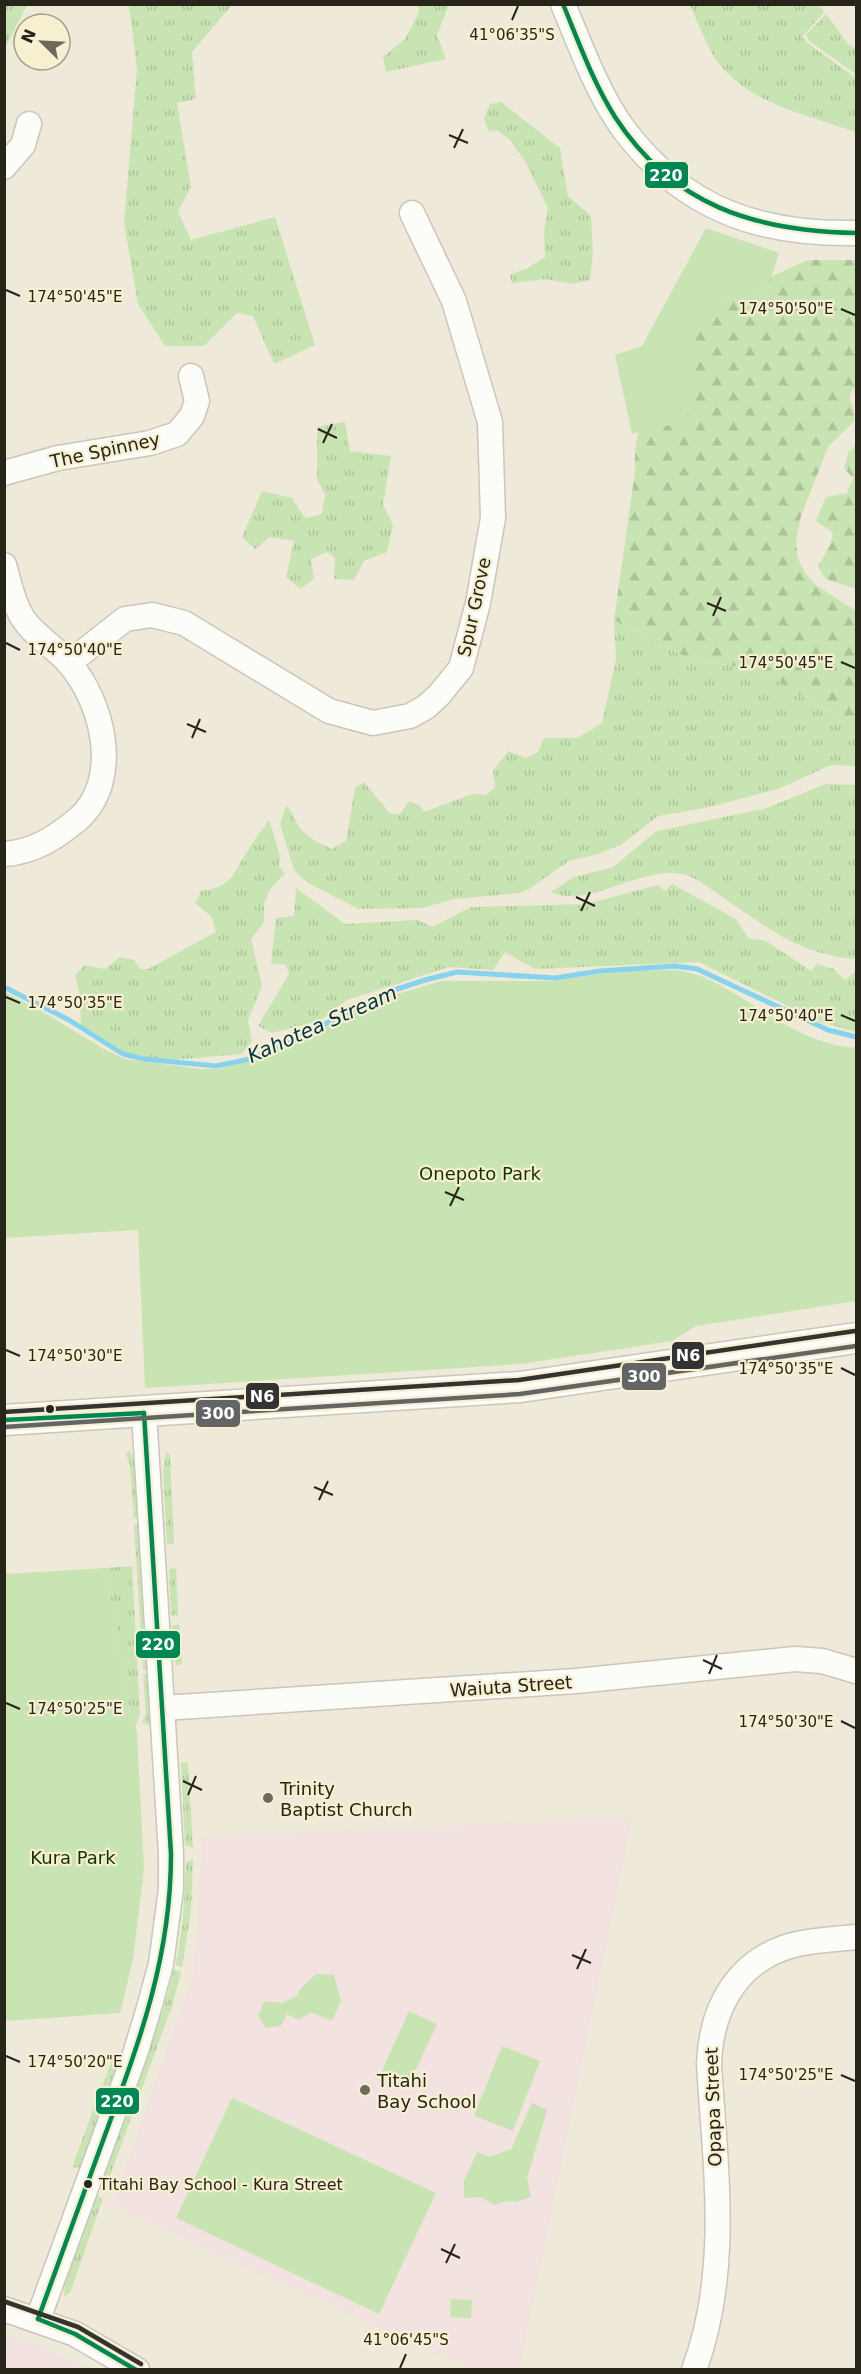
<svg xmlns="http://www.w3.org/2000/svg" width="861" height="2374" viewBox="0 0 861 2374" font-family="'DejaVu Sans',sans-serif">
<defs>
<pattern id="grass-tufts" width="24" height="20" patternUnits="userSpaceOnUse" patternTransform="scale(1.5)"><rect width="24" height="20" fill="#c9e4b3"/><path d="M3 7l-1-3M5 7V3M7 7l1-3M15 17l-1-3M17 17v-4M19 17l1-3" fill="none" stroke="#adc399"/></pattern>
<pattern id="forest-firs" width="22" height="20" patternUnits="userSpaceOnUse" patternTransform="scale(1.5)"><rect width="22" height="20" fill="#c9e4b3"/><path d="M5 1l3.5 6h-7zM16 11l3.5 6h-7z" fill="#adc399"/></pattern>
</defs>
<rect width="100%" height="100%" fill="#eee9d8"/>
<g fill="#f2e2e0">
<polygon points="632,1817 519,2369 471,2369 112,2206 194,1973 203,1838"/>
<polygon points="5,2335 33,2343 88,2369 5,2369"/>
</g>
<g fill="url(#grass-tufts)">
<polygon points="5,4 27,5 5,48 4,5"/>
<polygon points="129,5 232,5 192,52 196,99 177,103 191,187 178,211 191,240 275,217 315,345 274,364 253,316 237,313 204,346 165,346 138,304 124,223 137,69"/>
<polygon points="417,5 449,5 437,35 446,59 386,72 383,57 405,39 419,12"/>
<path d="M790,5L820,6L824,12L802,37L806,42L856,78V132C807,115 743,103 713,55C704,39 697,21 690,5Z"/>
<polygon points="826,14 848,44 856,49 856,74 809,41 806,35"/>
<polygon points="501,102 560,148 568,196 591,216 593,251 590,280 572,284 545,279 512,283 510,275 528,268 545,257 544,231 548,208 526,163 510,140 497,130 489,132 484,118 490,104"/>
<polygon points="345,422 350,451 391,456 383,505 393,525 387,552 364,561 354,580 334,579 335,558 327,552 311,559 314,579 300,589 286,577 294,541 270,537 255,549 242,537 262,491 292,498 305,518 322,514 325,495 317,479 317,427"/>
<path d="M614,620L692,660L758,669L835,715L856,717V766L831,765L778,789L705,808L658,816L622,844L598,854L569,861L529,889L520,893L454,899L422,908L359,909L308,883L294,870L280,824L286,806C293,811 294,820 299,827C308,838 319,843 332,849L346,841L355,788L364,782L390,814H400L409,801L420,806L424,812L472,794L486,795L495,787L493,771L508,751L526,758L538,752L544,738H577L602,723L616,659Z"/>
<path d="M825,784L856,785V957L853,959C797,953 770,929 725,899C712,890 697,877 682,874C642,865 587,910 551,892L574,877L613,867L657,831L767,808Z"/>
<path d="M269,820L280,856L279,866L285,874L270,889L264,904V922L251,939L262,986L248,1020L252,1041L242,1054C209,1056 171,1063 138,1057C118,1053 98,1036 81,1025L80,996L75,975L85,965L105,969L120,957L134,960L140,969H148L216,932L212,917L195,903L201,891C230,887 231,878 245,855C252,843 261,831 269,820Z"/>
<polygon points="672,884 736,919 748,938 766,941 811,971 817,964 834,969 845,980 855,972 856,1032 820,1022 699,962 535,969 505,952 493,970 449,967 347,1000 319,1021 272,1033 258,1026 289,974 286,965 271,963 276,918 294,916 296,888 345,924 418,920 432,927 471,907 586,904 658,885 665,891"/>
<polygon points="129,1450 135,1460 142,1518 134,1518 130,1465 126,1454"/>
<polygon points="166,1452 170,1455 174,1544 167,1544 163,1472"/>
<polygon points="134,1525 142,1525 151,1670 143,1670"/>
<polygon points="132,1566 140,1714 136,1725 131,1720 106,1568"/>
<polygon points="176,1568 178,1616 171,1615 169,1569"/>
<polygon points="179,1624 182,1664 176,1666 172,1626"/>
<polygon points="143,1674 151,1674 155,1728 142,1722 146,1715"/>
<polygon points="181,1762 188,1763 193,1848 185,1845"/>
<polygon points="193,1859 191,1910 182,1967 176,1965 183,1918 186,1862"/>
<polygon points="174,1970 181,1972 172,2006 107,2184 101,2182 163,2010"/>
<polygon points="114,2054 121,2058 80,2168 72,2167"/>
<polygon points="96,2195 103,2198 70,2293 64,2296 65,2281"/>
</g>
<g fill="url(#forest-firs)">
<path d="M808,260H856V387L853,389L849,397L854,410V421L828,447L801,516L796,541L798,559L805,573L817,586L856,611V717L835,715L758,669L692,660L614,620L635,472C634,451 637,433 644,413C648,400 702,310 712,304C724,297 739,301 752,302L772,276Z"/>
<polygon points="856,446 856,589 826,579 818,567 830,545 833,533 816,521 826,497 847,493 853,478 844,468 849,451"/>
</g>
<g fill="#c9e4b3">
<polygon points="706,228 779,253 772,276 752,302 724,300 711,305 697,323 687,421 632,434 615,355 642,346"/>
<path d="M676,970C685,972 694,973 703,977C756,1000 794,1043 856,1048V1301L696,1326L672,1341L521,1364L145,1388L138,1230L5,1238V992L48,1015L104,1049L125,1059L201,1069H219L276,1053L365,1007L391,996L441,981H551L622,971Z"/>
<polygon points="106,1568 131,1720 136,1725 137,1735 144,1868 133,1959 120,2013 5,2021 5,1574"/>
<polygon points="316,1974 334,1975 341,2001 332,2021 311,2012 299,2020 287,2014 281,2026 266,2028 258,2016 264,2002 278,2002 280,2004 298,1995 300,1989"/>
<polygon points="409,2011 437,2024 409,2084 382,2071"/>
<polygon points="502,2046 540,2061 513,2131 474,2116"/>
<polygon points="232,2098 436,2193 379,2314 176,2218"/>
<polygon points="532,2103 547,2110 527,2178 531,2197 515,2202 505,2201 495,2205 480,2197 464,2198 464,2181 477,2152 489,2157 511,2149"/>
<polygon points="451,2299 472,2300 471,2318 450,2317"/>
</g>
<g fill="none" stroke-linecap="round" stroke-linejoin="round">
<polyline stroke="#87d3ee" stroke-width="5" points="4,987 69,1020 123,1054 144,1059 216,1066 250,1059 283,1046 385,993 425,980 457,972 555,978 600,971 675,966 697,969 828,1030 856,1037"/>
<g stroke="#cac6b9" stroke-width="27">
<g id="minor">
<path d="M563,4C581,47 598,95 625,131C685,210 761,235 856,233"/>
<polyline points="4,167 23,145 29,124"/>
<polyline points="4,473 58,458 150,443 177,434 192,416 197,401 191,376"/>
<path d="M4,565C10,585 14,609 28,625C40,639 56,649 68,662C103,701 123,781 77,820C55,838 34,852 4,854"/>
<polyline points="69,663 125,619 152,615 184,623 329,711 373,723 410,716 426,707 439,695 461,668 478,603 493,518 490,422 454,301 412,213"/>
<polyline points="163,1708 576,1681 795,1659 822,1661 856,1671"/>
<polyline points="4,2309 75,2334 137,2370"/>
<polyline points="38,2319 135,2054 149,2008 161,1964 171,1889 171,1854 144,1413"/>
<path d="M694,2370C731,2271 715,2166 709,2064C711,2007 738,1958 797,1944C816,1940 837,1939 856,1937"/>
</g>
</g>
<g stroke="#cac6b9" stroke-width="33">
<polyline id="major" points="4,1420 520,1387 856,1338"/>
</g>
<use href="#minor" stroke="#fcfcf9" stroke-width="24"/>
<use href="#major" stroke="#fcfcf9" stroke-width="30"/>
<g stroke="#f6efd0" stroke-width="9">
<g id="bus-1">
<path d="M563,4C579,43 593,82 615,117C673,206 755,231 856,233"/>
<polyline points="4,1420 144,1413"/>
<path d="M38,2319C60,2258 83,2197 105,2135C140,2040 171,1957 171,1854L144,1413"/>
<polyline points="38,2319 75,2334 136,2370"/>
</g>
</g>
<g stroke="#f6efd0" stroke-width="9">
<polyline id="bus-2" points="4,1427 520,1394 856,1346"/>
</g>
<g stroke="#f6efd0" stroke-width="9">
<g id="bus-3">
<polyline points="4,1412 519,1380 855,1331"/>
<polyline points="6,2302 78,2327 141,2364"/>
</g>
</g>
<use href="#bus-1" stroke="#008854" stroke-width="4.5"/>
<use href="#bus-2" stroke="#636466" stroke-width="4.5"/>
<use href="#bus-3" stroke="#333" stroke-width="4.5"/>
</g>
<path fill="none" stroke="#272419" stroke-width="2" d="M512,20L518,6M449,135L468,143M454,148L463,129M6,290L20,296M841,309L855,315M318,429L337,438M323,443L332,424M707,603L726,611M713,616L721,597M6,643L20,650M841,662L855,668M187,724L206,732M192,738L200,719M576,897L595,906M581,911L590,892M6,997L20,1003M841,1015L855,1021M445,1192L464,1200M450,1206L459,1187M6,1350L20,1356M841,1368L855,1375M314,1487L333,1495M319,1500L328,1481M703,1660L722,1669M709,1674L717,1655M6,1703L20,1709M841,1721L855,1728M183,1781L202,1790M188,1795L196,1776M572,1955L591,1963M577,1969L586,1949M6,2056L20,2062M841,2075L855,2081M441,2249L460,2258M446,2263L455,2244M400,2368L406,2354"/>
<g fill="#272419" stroke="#f6efd0" stroke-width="2">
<circle cx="50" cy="1409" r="5"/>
<circle cx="88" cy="2184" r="5"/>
</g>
<g fill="#6d695c" stroke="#f6efd0" stroke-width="2">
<circle cx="268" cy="1798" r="6"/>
<circle cx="365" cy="2090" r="6"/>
</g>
<g text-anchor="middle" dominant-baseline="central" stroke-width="4.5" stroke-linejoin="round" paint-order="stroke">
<g font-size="16" fill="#272419" stroke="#f6efd0" text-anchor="start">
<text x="99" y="2184">Titahi Bay School - Kura Street</text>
</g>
<g font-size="18" fill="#272419" stroke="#f6efd0">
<text transform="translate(105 450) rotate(-12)">The Spinney</text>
<text transform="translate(474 607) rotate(-78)">Spur Grove</text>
<text transform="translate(511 1686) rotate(-4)">Waiuta Street</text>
<text transform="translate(713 2107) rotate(-92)">Opapa Street</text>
</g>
<g font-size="18" fill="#130" stroke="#f6efd0">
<text x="480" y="1173">Onepoto Park</text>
<text x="73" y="1857">Kura Park</text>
</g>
<g font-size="18" fill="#272419" stroke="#f6efd0" text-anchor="start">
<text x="280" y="1788">Trinity<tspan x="280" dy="21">Baptist Church</tspan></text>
<text x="377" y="2080">Titahi<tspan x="377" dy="21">Bay School</tspan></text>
</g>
<g font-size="20" font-style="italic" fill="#003346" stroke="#f6efd0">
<text transform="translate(322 1024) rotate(-24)">Kahotea Stream</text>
</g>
</g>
<g font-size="15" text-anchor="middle" fill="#272419" stroke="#f6efd0" stroke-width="4.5" stroke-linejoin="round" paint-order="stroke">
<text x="512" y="40">41°06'35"S</text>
<text x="75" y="302">174°50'45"E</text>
<text x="786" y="314">174°50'50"E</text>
<text x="75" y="655">174°50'40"E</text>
<text x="786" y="668">174°50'45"E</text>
<text x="75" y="1008">174°50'35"E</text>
<text x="786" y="1021">174°50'40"E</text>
<text x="75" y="1361">174°50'30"E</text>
<text x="786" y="1374">174°50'35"E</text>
<text x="75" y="1714">174°50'25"E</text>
<text x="786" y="1727">174°50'30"E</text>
<text x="75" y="2067">174°50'20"E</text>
<text x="786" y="2080">174°50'25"E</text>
<text x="406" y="2345">41°06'45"S</text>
</g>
<g stroke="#f6efd0" stroke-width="2">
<rect x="644" y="161" width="45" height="28" rx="6" fill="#008854"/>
<rect x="671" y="1341" width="34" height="29" rx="6" fill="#333"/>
<rect x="621" y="1362" width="46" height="29" rx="6" fill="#636466"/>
<rect x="245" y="1382" width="35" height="28" rx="6" fill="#333"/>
<rect x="195" y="1399" width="46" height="29" rx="6" fill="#636466"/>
<rect x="135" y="1630" width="46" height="29" rx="6" fill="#008854"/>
<rect x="95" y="2087" width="45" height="28" rx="6" fill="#008854"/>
</g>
<g font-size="16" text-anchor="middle" font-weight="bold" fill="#fff">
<text x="666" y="181">220</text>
<text x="688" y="1361">N6</text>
<text x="644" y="1382">300</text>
<text x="262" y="1402">N6</text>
<text x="218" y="1419">300</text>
<text x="158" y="1650">220</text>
<text x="117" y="2107">220</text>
</g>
<rect width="861" height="2374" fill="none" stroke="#272419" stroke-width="12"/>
<g transform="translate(42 42) rotate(294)"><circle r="28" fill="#f6efd0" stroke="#a39e87" stroke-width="1.5"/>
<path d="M0-4.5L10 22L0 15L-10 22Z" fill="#6d695c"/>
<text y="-9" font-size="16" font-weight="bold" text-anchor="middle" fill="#272419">N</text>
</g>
</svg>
